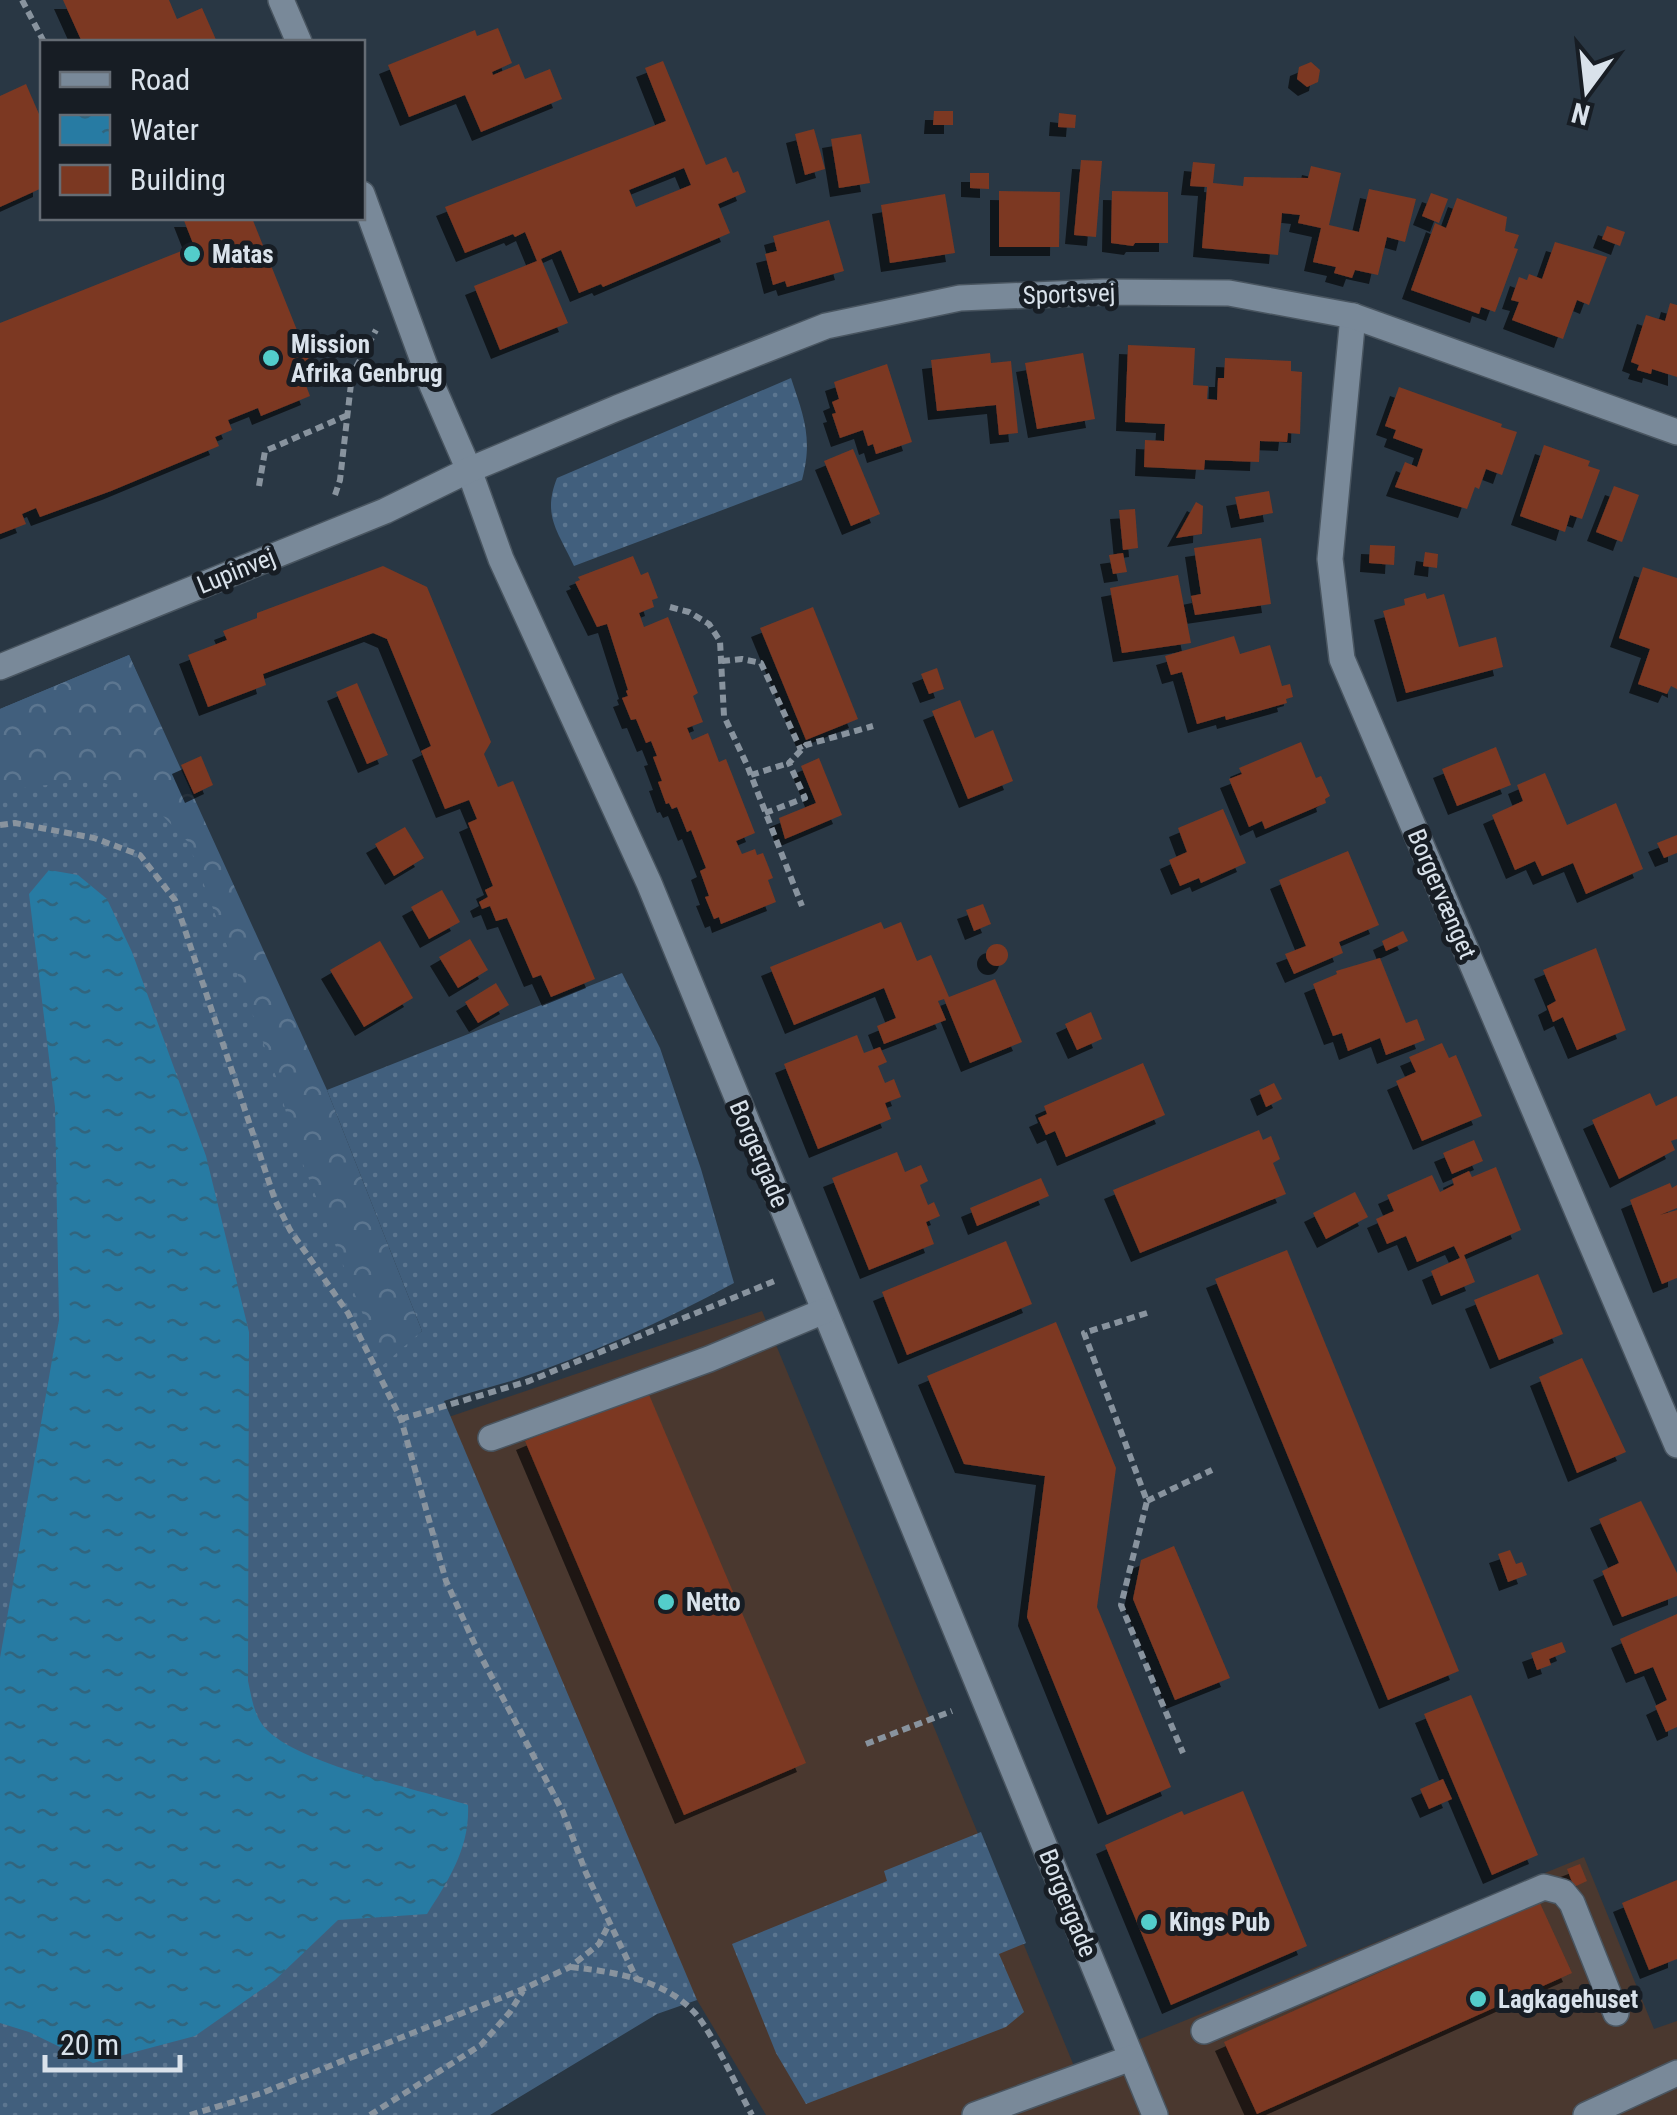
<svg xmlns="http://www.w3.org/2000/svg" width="1677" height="2115" viewBox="0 0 1677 2115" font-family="'Roboto Condensed',sans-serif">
<defs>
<pattern id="grass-dots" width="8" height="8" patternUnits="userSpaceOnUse" patternTransform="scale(2.5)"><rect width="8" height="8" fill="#415f7d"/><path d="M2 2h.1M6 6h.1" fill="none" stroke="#5c7690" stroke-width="1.8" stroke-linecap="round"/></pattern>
<pattern id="forest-crowns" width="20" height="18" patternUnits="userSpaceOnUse" patternTransform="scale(2.5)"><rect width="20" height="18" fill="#415f7d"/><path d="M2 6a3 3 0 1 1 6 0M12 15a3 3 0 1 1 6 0" fill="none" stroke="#5c7690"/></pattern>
<pattern id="water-ripples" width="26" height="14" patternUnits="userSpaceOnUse" patternTransform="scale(2.5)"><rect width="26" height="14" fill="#277ba3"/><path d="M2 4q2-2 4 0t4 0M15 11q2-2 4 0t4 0" fill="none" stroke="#31657e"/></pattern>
<filter id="shadow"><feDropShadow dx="-9" dy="9" stdDeviation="0" flood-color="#0009"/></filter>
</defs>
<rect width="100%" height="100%" fill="#293744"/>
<polygon fill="#4a382f" points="762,1311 1074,2066 1584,1857 1654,2029 1677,2021 1677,2115 766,2115 697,2000 416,1428"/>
<g fill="url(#grass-dots)">
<path d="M791,378C804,417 813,439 802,480L574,566C558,531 542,516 557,478Z"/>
<path d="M129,655L418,1334L422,1331L327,1090L622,973L660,1048L701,1169L734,1283C663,1322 588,1355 511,1381C489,1388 466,1393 444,1401L697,2000L657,2014L490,2115H0V709Z"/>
<polygon points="981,1832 1026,1943 999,1954 1024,2012 1006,2027 806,2104 776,2053 732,1944 887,1881 884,1871"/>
</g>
<polygon fill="url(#forest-crowns)" points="129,655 327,1090 422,1331 383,1365 293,1139 278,1082 188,842 142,794 94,780 0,790 0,709"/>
<path fill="url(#water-ripples)" d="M49,870L78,875L107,899L132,952L206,1156L249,1332L248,1681C252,1699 254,1717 267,1730C302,1765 417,1789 468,1805C470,1847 449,1880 427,1914L338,1920L275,1980L195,2036L93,2063L29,2032L0,2023V1658L59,1320L55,1107L29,894Z"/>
<g fill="#7b3822" fill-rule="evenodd" filter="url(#shadow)">
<polygon points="63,0 169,0 177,19 202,8 217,42 82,42"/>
<polygon points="498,28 512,63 492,72 493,75 519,64 525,79 550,69 562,99 481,132 465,95 409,117 388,65 475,30 477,36"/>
<path d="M663,61L706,165L726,157L733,173L738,171L746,192L718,204L730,233L603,287L601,284L579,293L561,250L541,259L568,323L500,350L474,286L537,261L525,232L515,237L513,234L465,253L445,207L666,121L645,68ZM684,168L691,185L636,207L629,190Z"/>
<polygon points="1311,62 1320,70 1318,82 1307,87 1297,79 1299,67"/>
<polygon points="26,84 42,121 42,188 0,207 0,96"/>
<polygon points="934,111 953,111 953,125 933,125"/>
<polygon points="1059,113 1076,115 1075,128 1058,127"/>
<polygon points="814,129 825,169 805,175 795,134"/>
<polygon points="861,134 870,183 839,188 831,139"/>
<polygon points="1081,160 1102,161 1096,237 1074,235"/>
<polygon points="1193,162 1215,164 1213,183 1243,186 1244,177 1308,178 1311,166 1341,173 1329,225 1359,232 1369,189 1416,199 1405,242 1387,237 1378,275 1355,270 1352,278 1334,273 1336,267 1313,262 1321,228 1298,223 1300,215 1282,213 1278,255 1202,248 1207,187 1190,186"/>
<polygon points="970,173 989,173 989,189 970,188"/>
<polygon points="999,191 1060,192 1059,247 999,247"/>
<polygon points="1112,191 1168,192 1168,243 1135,243 1133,246 1111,243"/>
<polygon points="1431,193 1448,199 1439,223 1422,216"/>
<polygon points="945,194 955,253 890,263 881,205"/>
<polygon points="1457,198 1507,217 1505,231 1519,235 1514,248 1518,249 1495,312 1481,307 1479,314 1411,290 1435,223 1446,228"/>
<polygon points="183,218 252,218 315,375 304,380 310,396 261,416 258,408 228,420 232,430 215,437 219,446 111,491 40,517 36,508 22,514 26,524 0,534 0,323 194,246"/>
<polygon points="829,220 844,271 787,287 785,281 773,285 765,254 777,251 773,236"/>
<polygon points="1607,226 1625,232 1620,246 1602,239"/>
<polygon points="1555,242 1607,257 1589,305 1577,300 1563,339 1512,320 1519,302 1511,300 1519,277 1527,280 1529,274 1542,279"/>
<polygon points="1670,303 1677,305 1677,377 1652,369 1651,374 1637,370 1639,365 1631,362 1646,315 1665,321"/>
<polygon points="1128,345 1195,348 1193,385 1208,386 1207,399 1217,400 1218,378 1224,378 1225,358 1291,361 1291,371 1302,372 1300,434 1288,433 1287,442 1260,441 1259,462 1205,460 1204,470 1144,467 1145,440 1164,441 1165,424 1125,422"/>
<polygon points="990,353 991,363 1011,361 1018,433 999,435 996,405 937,411 931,360"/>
<polygon points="1083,353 1095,419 1037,429 1025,363"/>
<polygon points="887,364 912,442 876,454 873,444 868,446 863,430 840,438 832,414 836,413 832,402 839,399 834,382"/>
<polygon points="1399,387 1502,424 1501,427 1517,432 1502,475 1486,469 1479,489 1475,487 1467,509 1395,487 1405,462 1417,467 1423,449 1393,438 1396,430 1385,426"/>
<polygon points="1544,445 1590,461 1588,466 1600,470 1582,519 1570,515 1565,532 1520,516"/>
<polygon points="853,449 880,514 851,526 824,461"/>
<polygon points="1614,486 1639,495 1622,542 1596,532"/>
<polygon points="1269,491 1273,513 1240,519 1235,497"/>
<polygon points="1196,502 1203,506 1202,534 1176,538"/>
<polygon points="1135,509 1138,548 1123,550 1119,510"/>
<polygon points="1261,538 1271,604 1195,615 1191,596 1201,594 1194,548"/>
<polygon points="1370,545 1395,546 1394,565 1369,563"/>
<polygon points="1425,552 1438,554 1437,568 1423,566"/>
<polygon points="1123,553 1127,572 1113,574 1109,555"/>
<polygon points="633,556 641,575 648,572 658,598 652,600 654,607 639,613 644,627 668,617 698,693 693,696 703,722 687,728 692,740 708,733 719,762 726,759 755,833 736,841 742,854 755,849 757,855 763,853 773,878 768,880 776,902 721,924 719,917 714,919 705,897 709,896 700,871 706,868 691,830 687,832 677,807 672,809 669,803 666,804 658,782 662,781 653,757 657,756 651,741 646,743 636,719 631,720 622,698 628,696 626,691 628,690 607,624 597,627 575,582 580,580 578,577"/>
<polygon points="383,566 427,587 491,742 484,754 498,787 513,781 595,979 551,997 541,975 533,978 507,918 496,921 490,906 482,909 479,902 488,897 485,890 493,886 468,823 477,819 469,800 445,809 421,751 431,746 387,639 373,633 263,674 266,685 208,707 188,655 227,640 223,631 257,618 257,613"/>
<polygon points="1643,567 1677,578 1677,689 1671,686 1667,694 1638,684 1650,649 1619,638"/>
<polygon points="1178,575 1191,643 1122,653 1110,588"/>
<polygon points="1425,593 1427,599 1444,594 1459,647 1496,637 1503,667 1406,693 1383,611 1405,605 1404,599"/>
<polygon points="813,607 858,719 806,740 760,628"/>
<polygon points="1234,636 1240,654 1270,645 1282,686 1290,684 1293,697 1286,699 1287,703 1226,720 1225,716 1197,724 1182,672 1171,675 1165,656"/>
<polygon points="937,668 944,689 929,694 921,674"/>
<polygon points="357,683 388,755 367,764 336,692"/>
<polygon points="960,700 975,738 993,730 1013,781 968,799 932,711"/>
<polygon points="1301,742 1316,778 1321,776 1330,796 1325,799 1326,803 1265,829 1262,821 1249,827 1229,779 1242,774 1239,768"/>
<polygon points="1496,747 1511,785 1457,806 1442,769"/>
<polygon points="201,756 213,785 194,794 181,765"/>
<polygon points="819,758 842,815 785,839 779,818 816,803 801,766"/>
<polygon points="1545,773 1567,825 1616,803 1643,869 1586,894 1573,863 1542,876 1535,861 1515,870 1492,815 1523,801 1517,785"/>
<polygon points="1223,809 1246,863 1201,883 1199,878 1180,886 1169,860 1187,852 1178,828"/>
<polygon points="405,827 424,858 394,876 375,844"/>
<polygon points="1677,835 1677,853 1664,858 1657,843"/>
<polygon points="1348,851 1379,925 1339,942 1343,953 1294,974 1285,954 1306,946 1279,880"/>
<polygon points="442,890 460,922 429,939 411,907"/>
<polygon points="983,904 991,924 974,931 966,910"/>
<polygon points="881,922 884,929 901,922 917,961 931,955 949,997 995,979 1022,1042 970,1063 944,999 938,1001 946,1020 884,1044 877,1026 896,1018 884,988 794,1025 770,967"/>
<polygon points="1403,931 1408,941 1386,951 1382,941"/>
<polygon points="470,939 488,970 458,988 439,957"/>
<polygon points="380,941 413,998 364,1027 330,970"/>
<circle cx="997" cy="955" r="11"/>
<polygon points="1596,948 1626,1030 1577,1050 1563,1017 1553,1022 1547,1006 1556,1001 1543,970"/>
<polygon points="1380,958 1406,1023 1417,1019 1425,1040 1386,1055 1380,1038 1348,1051 1342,1033 1333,1036 1313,984 1337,974 1336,971"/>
<polygon points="496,983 509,1005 478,1023 465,1002"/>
<polygon points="1091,1012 1102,1039 1077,1050 1065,1024"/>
<polygon points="857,1035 864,1053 880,1047 887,1062 878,1066 885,1083 894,1079 901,1097 885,1103 891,1119 818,1149 784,1064"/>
<polygon points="1442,1043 1449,1058 1456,1055 1482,1116 1422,1141 1396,1081 1416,1072 1409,1057"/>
<polygon points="1143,1063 1165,1115 1066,1157 1055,1131 1046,1135 1038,1118 1047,1114 1044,1106"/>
<polygon points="1274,1083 1282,1099 1266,1107 1259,1090"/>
<polygon points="1650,1093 1656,1106 1677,1096 1677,1139 1671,1141 1675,1150 1619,1179 1592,1120"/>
<polygon points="1259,1130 1263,1140 1271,1136 1280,1159 1273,1163 1286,1194 1140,1253 1113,1190"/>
<polygon points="1474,1140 1483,1161 1452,1174 1443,1153"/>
<polygon points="897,1152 905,1172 921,1165 928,1181 920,1185 928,1205 934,1202 940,1216 926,1222 934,1244 869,1270 832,1178"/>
<polygon points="1496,1167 1521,1230 1464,1255 1475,1282 1441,1296 1431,1271 1460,1258 1454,1246 1417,1262 1406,1236 1387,1244 1376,1219 1394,1211 1387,1195 1432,1175 1440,1192 1454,1185 1452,1179 1469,1171 1472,1177"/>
<polygon points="1041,1178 1049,1196 977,1226 970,1208"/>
<polygon points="1670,1183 1672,1188 1677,1185 1677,1208 1660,1215 1677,1210 1677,1278 1662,1284 1630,1200"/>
<polygon points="1355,1192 1368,1217 1326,1239 1313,1213"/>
<polygon points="1006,1241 1032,1304 907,1355 882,1292"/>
<polygon points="1287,1250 1459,1671 1388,1700 1215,1279"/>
<polygon points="1538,1274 1563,1334 1499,1360 1474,1300"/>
<polygon points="1056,1322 1116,1468 1097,1607 1171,1787 1107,1815 1027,1617 1045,1476 964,1464 927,1376"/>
<polygon points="1582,1358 1626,1452 1577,1473 1539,1377"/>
<polygon points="647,1390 806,1763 684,1815 525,1441"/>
<polygon points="1641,1501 1677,1573 1677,1596 1622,1617 1602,1571 1619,1563 1599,1519"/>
<polygon points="1174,1546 1230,1678 1175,1700 1133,1599 1141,1560"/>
<polygon points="1510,1550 1516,1564 1522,1562 1527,1575 1508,1582 1498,1554"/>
<polygon points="1677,1614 1677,1727 1666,1732 1655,1706 1667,1700 1653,1667 1635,1674 1620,1639"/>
<polygon points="1562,1642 1566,1652 1549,1659 1551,1665 1537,1670 1531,1653"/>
<polygon points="1471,1695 1538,1855 1492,1875 1424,1714"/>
<polygon points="1443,1779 1452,1799 1429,1809 1420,1789"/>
<polygon points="1243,1791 1307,1946 1171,2005 1105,1845 1182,1811 1184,1815"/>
<polygon points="1580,1864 1587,1881 1574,1887 1567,1869"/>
<polygon points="1677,1880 1677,1959 1649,1970 1622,1903"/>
<polygon points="1539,1901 1572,1973 1257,2114 1224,2042"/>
</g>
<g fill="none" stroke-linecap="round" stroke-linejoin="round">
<g stroke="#495560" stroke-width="28">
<g id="minor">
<polyline points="281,0 299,42"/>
<polyline points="362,194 432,385 469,470 501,559 649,883 1155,2115"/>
<polyline points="1353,316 1330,559 1342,659 1677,1445"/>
<polyline points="0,667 385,511 469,470 617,408 826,326 960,298 1103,292 1229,293 1353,316 1677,432"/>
<polyline points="491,1438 709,1359 824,1311"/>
<polyline points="1204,2031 1544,1887 1563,1892 1572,1903 1616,2013"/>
<polyline points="975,2115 1131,2058"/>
<polyline points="1586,2115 1677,2073"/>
</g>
</g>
<g stroke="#88939e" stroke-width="6" stroke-dasharray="8 5" stroke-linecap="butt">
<polyline points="22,0 44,42"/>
<polyline points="259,486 265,451 348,415"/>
<polyline points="335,495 340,480 352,375 376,330"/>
<polyline points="670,607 689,612 709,624 720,641 724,716 747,765 802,906"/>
<polyline points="722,661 742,659 761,663 801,750"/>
<polyline points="751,775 789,763"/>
<polyline points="765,813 805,798 789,763 806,745 873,726"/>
<polyline points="0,825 15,823 94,838 140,855 175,900 275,1200 290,1230 348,1313 401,1419 446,1581 476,1647 563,1812 586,1873 637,1980"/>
<polyline points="1147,1313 1084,1333 1147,1501 1121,1605 1183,1753"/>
<polyline points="401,1419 529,1381 777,1280"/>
<polyline points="1147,1501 1212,1470"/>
<polyline points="866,1744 952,1711"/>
<path d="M571,1967C614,1972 663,1979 694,2012C712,2031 738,2090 752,2115"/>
<polyline points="190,2115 262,2093 523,1989 570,1967 599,1944 609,1924"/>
<polyline points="370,2115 481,2045 510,2012 523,1991"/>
</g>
<use href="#minor" stroke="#798999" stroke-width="25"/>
</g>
<g fill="#53cdcb" stroke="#171d24" stroke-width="4">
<circle cx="192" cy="254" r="10"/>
<circle cx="271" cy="358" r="10"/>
<circle cx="666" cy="1602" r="10"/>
<circle cx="1149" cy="1922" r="10"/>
<circle cx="1478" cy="1999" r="10"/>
</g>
<g text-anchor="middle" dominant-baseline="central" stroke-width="10" stroke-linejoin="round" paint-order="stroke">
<g font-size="25" font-weight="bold" fill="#d9e2eb" stroke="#171d24" text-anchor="start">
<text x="212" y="254">Matas</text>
<text x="291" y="344">Mission<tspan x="291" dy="29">Afrika Genbrug</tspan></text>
<text x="686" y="1602">Netto</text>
<text x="1169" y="1922">Kings Pub</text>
<text x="1498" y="1999">Lagkagehuset</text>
</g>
<g font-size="25" fill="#d9e2eb" stroke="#171d24">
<text transform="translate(1069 294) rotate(-2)">Sportsvej</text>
<text transform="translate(236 571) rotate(-22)">Lupinvej</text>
<text transform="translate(1442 894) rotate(67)">Borgervænget</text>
<text transform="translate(759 1154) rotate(67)">Borgergade</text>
<text transform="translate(1068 1903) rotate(68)">Borgergade</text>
</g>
</g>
<rect x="40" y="40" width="325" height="180" fill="#171d24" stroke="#656c74" stroke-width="2.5"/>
<rect x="60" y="72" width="50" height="15" fill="#798999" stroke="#656c74" stroke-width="2.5"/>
<text x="130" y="90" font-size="30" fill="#d9e2eb">Road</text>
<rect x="60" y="115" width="50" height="30" fill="url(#water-ripples)" stroke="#656c74" stroke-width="2.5"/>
<text x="130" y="140" font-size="30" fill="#d9e2eb">Water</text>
<rect x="60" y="165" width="50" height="30" fill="#7b3822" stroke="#656c74" stroke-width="2.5"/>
<text x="130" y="190" font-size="30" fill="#d9e2eb">Building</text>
<g transform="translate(1587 90) rotate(195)" stroke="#171d24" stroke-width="8" paint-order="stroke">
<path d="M0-8L18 38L0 25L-18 38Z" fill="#d9e2eb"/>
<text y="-15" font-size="28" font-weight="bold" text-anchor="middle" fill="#d9e2eb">N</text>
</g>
<path d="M45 2055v15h135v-15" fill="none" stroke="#d9e2eb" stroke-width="5"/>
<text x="60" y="2055" font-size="30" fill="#d9e2eb" stroke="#171d24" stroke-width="8" paint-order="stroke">20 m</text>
</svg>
